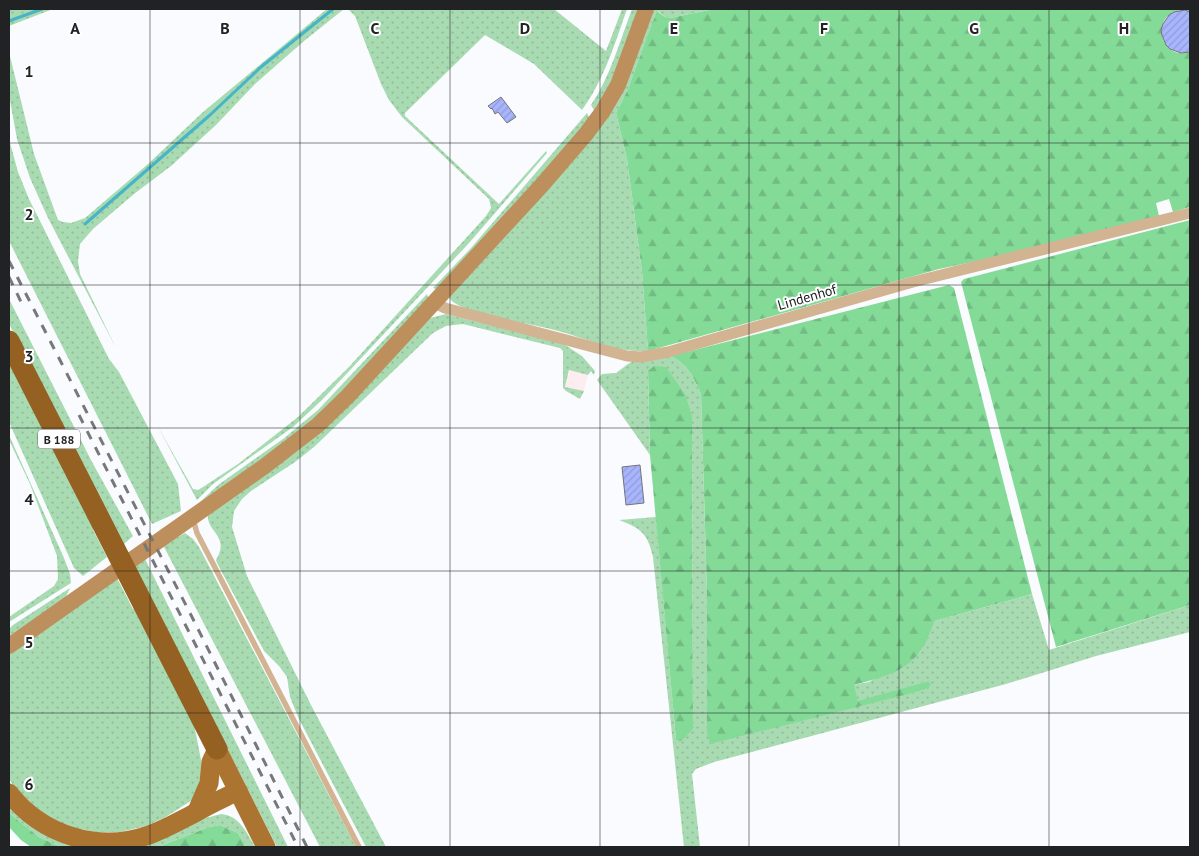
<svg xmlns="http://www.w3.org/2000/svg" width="1199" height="856" viewBox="0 0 1199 856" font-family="'PT Sans',sans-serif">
<defs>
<pattern id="grass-dots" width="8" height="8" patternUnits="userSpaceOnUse" patternTransform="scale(1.25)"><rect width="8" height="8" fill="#a9dbb2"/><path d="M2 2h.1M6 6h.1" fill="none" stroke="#91bc99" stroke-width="1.8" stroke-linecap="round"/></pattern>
<pattern id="forest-firs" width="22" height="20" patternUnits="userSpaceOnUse" patternTransform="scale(1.25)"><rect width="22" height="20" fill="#84db98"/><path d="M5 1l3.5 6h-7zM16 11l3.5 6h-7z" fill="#72bc83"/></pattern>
<pattern id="building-hatch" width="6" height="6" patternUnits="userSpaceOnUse" patternTransform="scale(1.25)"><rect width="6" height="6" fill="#a8b5fc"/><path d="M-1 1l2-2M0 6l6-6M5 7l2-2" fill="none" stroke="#909bd8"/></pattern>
</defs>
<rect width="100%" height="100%" fill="#fafbfe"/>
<polygon fill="#fdedf0" points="570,370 588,375 584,391 565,387"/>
<g fill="url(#grass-dots)">
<polygon points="9,9 53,9 9,26"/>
<polygon points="327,9 344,9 304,41 255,84 216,125 171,166 134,194 93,229 80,244 78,261 80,274 116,348 48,218 30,178 17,139 9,95 9,52 34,154 58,220 63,222 71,223 85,218 148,164 203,112"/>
<path d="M348,9H554L606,51L622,9H627C615,43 604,80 582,110L534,64L485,35L405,113V116L499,204L546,151L547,153L469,243L322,400L293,427L213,484L197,500L157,425L193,489L198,490L203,487L238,464L298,417L349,367L486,216L491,208L489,199L402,117L389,100L381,84L355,16Z"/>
<path d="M632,9H640L623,58L599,108L594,110L591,105C610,77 620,41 632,9Z"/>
<path d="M651,9H714L670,18L665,17L658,11L628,89L616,113L627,159L642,272L648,351C619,353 590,340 562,332C531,323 498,320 467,309C460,306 452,303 448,296L591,135Z"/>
<polygon points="587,113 590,119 580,133 436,289 433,288 471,248"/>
<polygon points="9,139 18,172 29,199 109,359 119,372 178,484 181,511 152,524 9,241"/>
<polygon points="427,294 429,300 337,400 305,429 200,502 218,485 283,439 318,410"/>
<polygon points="9,299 92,462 133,536 124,544 9,324"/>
<path d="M446,314L562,343L582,356L595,371L594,375L591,371L588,375L569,370L565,387L584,391L580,399L566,391L563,388V351L560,348L463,324L446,326L433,333L314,447L295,462L251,491L242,499L234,511L232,527L247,576L311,705L386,847H366L299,719L290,697L287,677L279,666L264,651L217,563L216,560C231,535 205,532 208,513L426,319Z"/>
<path d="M671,356C689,366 693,376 701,394L707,593V733L924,690L928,681L858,702L853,685L869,682L920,652L935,621L1032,594L1049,650L1190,605V632L1096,656L1006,684L714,762L696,769L692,774L700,847H684L653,557C648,534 641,528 619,520L656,517L676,740L693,728L692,416L648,371L650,455L597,380L602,374L616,373L628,364L635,360Z"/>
<polygon points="9,357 95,528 93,530 107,557 83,576 74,568 9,422"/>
<polygon points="9,435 64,558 70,574 71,583 9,622 9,617 54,586 58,579 57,556 30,484 9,440"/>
<polygon points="185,533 193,539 199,547 356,847 320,847 163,545"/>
<polygon points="144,557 288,847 277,847 134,564"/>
<polygon points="116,576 133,609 136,608 193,719 203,770 194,799 164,818 146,826 120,832 96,832 69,827 43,814 15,788 9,779 9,654"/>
<polygon points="70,588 65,599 9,636 9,629 13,625"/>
<polygon points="9,805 83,847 61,847 39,837 9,813"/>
<path d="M221,814C239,815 247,833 255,847H245L238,833L220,825L209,827L158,847H137L202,819Z"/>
</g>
<g fill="url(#forest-firs)">
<path d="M714,9H1190V12C1151,2 1154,62 1190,52V207L1173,212L1169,199L1156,203L1159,216L1006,255L939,269L648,351L642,272L627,159L616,113L628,89L657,11L665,17L670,18Z"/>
<polygon points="1190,220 1190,605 1056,647 961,282 964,279"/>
<path d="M949,285L954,288L1032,594L935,621C930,632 926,644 919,653C904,673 876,679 854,685L858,701L928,681L931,685L924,690L710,744L707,733V593L701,394C693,376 689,366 671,356Z"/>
<polygon points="654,366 666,367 685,394 692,416 693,728 686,737 681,741 676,740 650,455 648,371"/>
<polygon points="9,813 39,837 61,847 31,847 21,840 9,827"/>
<polygon points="220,825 238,833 245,847 158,847 209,827"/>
</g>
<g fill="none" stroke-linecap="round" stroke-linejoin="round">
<g stroke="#47b4c8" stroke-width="3">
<polyline points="9,21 42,9"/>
<polyline points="85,224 210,115 261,67 333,9"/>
</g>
</g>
<g fill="url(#building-hatch)" stroke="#73747b">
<polygon points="1185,10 1190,12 1190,52 1181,53 1170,49 1166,45 1162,35 1161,30 1163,24 1169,15 1174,12"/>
<polygon points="501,97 516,117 507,123 498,112 495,114 492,108 491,109 488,106"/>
<polygon points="640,465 644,503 626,505 622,467"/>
</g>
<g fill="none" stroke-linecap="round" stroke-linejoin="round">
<polyline stroke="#d2b392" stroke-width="5.5" points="193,519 197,533 209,556 359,847"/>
<polyline stroke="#d2b392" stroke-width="11" points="434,303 445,308 627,356 641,357 668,352 913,282 1190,213"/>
<polyline stroke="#bd8f5d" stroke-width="16" points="9,646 265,466 318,425 348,396 542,185 586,134 603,111 618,85 646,9"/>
<g stroke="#ac7431" stroke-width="19">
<polyline points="217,749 266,847"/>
<path d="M9,793C42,835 98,853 149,835C166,829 181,820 197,812C210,804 224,798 238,791"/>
<polyline points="197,811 209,783 211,762 217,749"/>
</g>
<polyline stroke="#956122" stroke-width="21" points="9,341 217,749"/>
<g stroke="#77787a" stroke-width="3" stroke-dasharray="9 9" stroke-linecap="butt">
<polyline points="9,261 192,617 307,847"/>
<polyline points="9,277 23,306"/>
<polyline points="79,415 298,847"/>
</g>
</g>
<path fill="none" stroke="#212224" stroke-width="1" stroke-opacity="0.55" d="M150,9V847M300,9V847M450,9V847M600,9V847M749,9V847M899,9V847M1049,9V847M9,143H1190M9,285H1190M9,428H1190M9,571H1190M9,713H1190"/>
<g text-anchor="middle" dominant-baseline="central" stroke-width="4" stroke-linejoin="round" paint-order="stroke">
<rect fill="#fff" stroke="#646466" stroke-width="1" x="38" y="429.5" width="42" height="19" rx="4"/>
<g font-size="12" font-weight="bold" fill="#212224">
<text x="59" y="439">B 188</text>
</g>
<g font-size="14" fill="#212224" stroke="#fff">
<text transform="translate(807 297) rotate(-16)">Lindenhof</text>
</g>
</g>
<g font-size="16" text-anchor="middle" font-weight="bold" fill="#212224" stroke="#fff" stroke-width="4" stroke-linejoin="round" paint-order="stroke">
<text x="75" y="34">A</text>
<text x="225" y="34">B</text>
<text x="375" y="34">C</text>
<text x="525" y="34">D</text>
<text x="674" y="34">E</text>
<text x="824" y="34">F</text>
<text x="974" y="34">G</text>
<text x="1124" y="34">H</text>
<text x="29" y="77">1</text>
<text x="29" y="220">2</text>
<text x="29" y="362">3</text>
<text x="29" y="505">4</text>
<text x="29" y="648">5</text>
<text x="29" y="790">6</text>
</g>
<rect width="1199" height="856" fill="none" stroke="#212224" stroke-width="20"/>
</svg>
